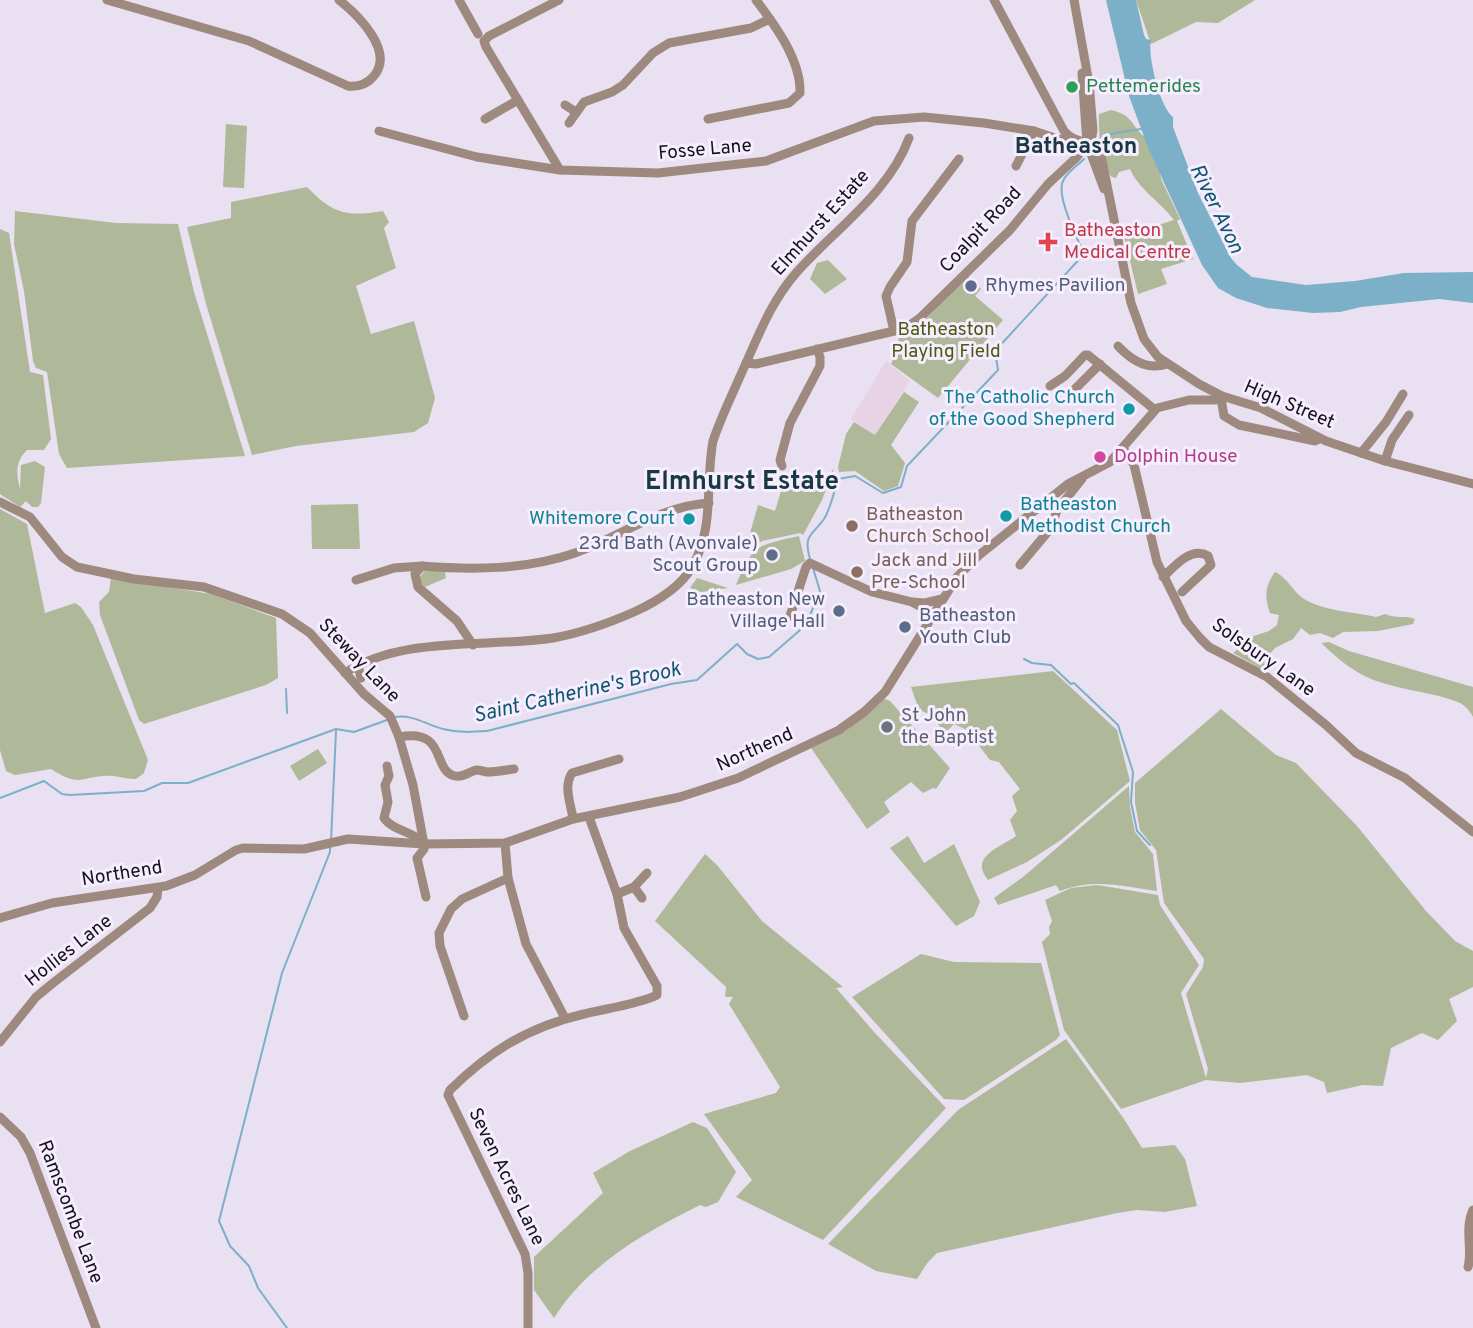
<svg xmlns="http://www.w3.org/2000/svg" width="1473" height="1328" viewBox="0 0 1473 1328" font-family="Overpass,sans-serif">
<rect width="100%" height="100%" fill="#e9e0f1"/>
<polygon fill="#e7d3e3" points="886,361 910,381 875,435 851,419"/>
<g fill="#afb898">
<polygon points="1136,0 1255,0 1218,23 1196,22 1151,44"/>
<path d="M1111,110C1138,116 1131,132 1150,139L1163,171L1160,173L1161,179L1180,219L1177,221L1193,259L1161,269L1167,284L1138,294L1124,236L1174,220C1161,202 1139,190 1130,169L1119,172L1116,178L1112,177C1101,167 1098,129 1099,114Z"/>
<polygon points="226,124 247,126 244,188 223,187"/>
<path d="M307,187C333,214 347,217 383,211L389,222L384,228L396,268L356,286L371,334L414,321L435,398L428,423L414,432L296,446L252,455L206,304L187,227L231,218V202Z"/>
<polygon points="15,211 116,223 178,224 194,292 245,456 67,468 59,454 47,372 36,368 33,361 24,291 14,244"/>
<path d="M0,229L9,233L30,372L43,375L51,439L44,450H27C15,462 16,473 20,489L21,465L35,461L45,467L41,503L38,507H32L26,501L20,507L0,494Z"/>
<polygon points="828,260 847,279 825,294 810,279 817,263"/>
<polygon points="967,276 981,289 975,296 1003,320 938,398 891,364 897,352 899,335 911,328 915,331"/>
<polygon points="904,392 919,402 891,445 905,463 898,486 884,491 855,471 839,472 838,467 846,434 854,422 875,435"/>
<polygon points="834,469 822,500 803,535 800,533 762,541 747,552 745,551 758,505 775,511 785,478 816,487"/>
<polygon points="358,504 360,549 312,549 311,505"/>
<path d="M0,509L27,524L45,613L75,603L81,607L93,625L148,760L144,773L136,779C129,779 121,777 114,776C81,774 84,790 51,769L15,775L6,771L0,750Z"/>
<path d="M799,536L805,561L791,569L736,585C753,544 756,546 799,536Z"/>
<polygon points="426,569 445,572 446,578 425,587 420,582 420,577"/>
<path d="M1275,572C1288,578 1293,592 1304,599C1324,611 1354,612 1376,617L1385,614C1396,619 1405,615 1415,619L1413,624L1378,631L1343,632L1333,638L1320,633L1310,635L1301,628L1293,639L1275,648L1264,661L1266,668L1265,671L1233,653L1254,636L1269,631L1277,625L1279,615L1270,613C1264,597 1265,586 1275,572Z"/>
<polygon points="111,578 211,594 276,618 278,678 266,685 144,724 139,720 100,615 99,602 109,592"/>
<polygon points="697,578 728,588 701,592 690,588"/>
<path d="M1329,642L1349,651L1473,687V717C1470,711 1465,705 1458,702C1427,690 1389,690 1359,673C1345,665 1333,654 1321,643Z"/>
<path d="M1053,671L1117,730L1130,781L1061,840L1027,862L988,880C969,857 999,848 1016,836L1010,820L1017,811L1012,796L1020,789L999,762L990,760L967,730L954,724L948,730L943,731L932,715L919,710L911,687Z"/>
<polygon points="883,698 890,701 950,768 936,789 933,788 923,793 911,782 884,802 890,812 867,829 811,748 846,731"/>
<polygon points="1221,709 1276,755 1296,763 1357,826 1426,911 1455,941 1473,951 1473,987 1449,999 1457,1021 1438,1040 1422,1033 1391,1048 1383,1086 1363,1085 1327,1093 1324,1082 1307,1075 1240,1083 1206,1080 1121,1109 1064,1030 1042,942 1050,934 1049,927 1052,921 1045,900 1071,888 1097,885 1158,895 1160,905 1199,965 1181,993 1206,1078 1208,1069 1186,994 1203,967 1204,959 1164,903 1156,850 1140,830 1135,803 1135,783"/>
<polygon points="318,749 327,763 299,781 290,766"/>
<path d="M1129,786L1130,807L1135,832L1153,854L1157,891C1122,886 1095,878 1060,891L1056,885L998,905L994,898L1023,877Z"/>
<polygon points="908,836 924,863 954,844 980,902 974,916 956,926 890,848"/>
<polygon points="705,854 717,865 762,921 843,987 836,988 875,1033 946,1108 823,1240 736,1197 752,1180 704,1114 776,1093 780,1087 729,1004 733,997 725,997 726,987 655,921"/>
<polygon points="921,954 954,962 1041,963 1060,1035 1056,1040 964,1100 944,1099 852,997"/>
<polygon points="1066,1039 1124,1119 1142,1148 1175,1145 1185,1159 1197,1206 1165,1212 1137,1210 1117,1213 937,1253 928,1262 917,1279 876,1271 828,1244 958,1110"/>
<path d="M693,1122L707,1128L736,1172L718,1202L706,1207L700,1205C644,1233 588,1264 554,1318L534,1290V1257L603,1193L593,1173L630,1151Z"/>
</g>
<path fill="#7cb0c8" d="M1106,0H1136L1144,35L1146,39L1151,40C1147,54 1160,108 1173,117V127L1198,193L1231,258L1237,265L1252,277L1306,285L1355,281L1404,273L1473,272V303L1439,299L1361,307L1340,312L1313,313L1267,308L1236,298L1218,288L1202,265L1149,150L1129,96Z"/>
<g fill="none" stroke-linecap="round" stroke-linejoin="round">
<g stroke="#7cb0c8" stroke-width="2">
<polyline points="1101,137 1115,133 1141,129"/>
<path d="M810,559C803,534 812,536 824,519C831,508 834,491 838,479L855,476L883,493L901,487L907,466L998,370L995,351L1084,254C1078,239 1054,194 1064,179C1068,172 1078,165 1084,159"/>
<polyline points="1024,659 1032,663 1051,665 1071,684 1074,683 1118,725 1133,772 1131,802 1137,831 1150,845"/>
<polyline points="286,689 287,713"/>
<path d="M395,717C412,714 427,725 443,729C459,733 472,732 487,731L671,684L697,680L737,644L747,654L758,659L769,657L799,631L808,620L820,591L813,568"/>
<polyline points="0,798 44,781 62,794 70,795 144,791 162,783 188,783 336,729 354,732 387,720"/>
<polyline points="331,841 336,731"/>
<polyline points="287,1328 258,1288 249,1266 230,1246 219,1221 282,973 330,852 330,846"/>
</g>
<g stroke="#9d897e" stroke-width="9">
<path d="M107,0L249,41L348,86C358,87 366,85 373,77C396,52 358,15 339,0"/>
<polyline points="459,0 478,34"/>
<polyline points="559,0 489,36 484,41 486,47 560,170"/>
<path d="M994,0L1064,131C1075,144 1089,140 1100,151L1131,303L1144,339L1158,357L1199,384L1222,396L1261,408L1326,441L1385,461L1473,484"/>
<polyline points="1082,73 1087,143 1104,189"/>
<polyline points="565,105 576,112"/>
<polyline points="485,119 518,100"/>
<path d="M708,119L789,103L800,93C801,60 775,25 756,0"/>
<polyline points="569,123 584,102 612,92 623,85 653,53 669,43 751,28 770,19"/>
<polyline points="379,131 477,157 560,170 658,173 766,161 874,121 924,117 984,123 1034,131 1061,140 1070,138"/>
<polyline points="1016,166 1034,131"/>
<polyline points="894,331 886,296 890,287 907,262 912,221 959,159"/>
<path d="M1118,346C1131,360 1147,371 1167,364"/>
<polyline points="746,363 756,364 894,331 910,325 920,318 1010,230 1048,184 1077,157 1092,136 1093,130 1089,83 1074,0"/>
<polyline points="1050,386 1065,376 1085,355 1088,355 1155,410"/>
<polyline points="1071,393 1100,364"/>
<polyline points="1221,398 1224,416 1239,425 1315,441 1319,439"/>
<polyline points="1121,449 1126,452 1134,465 1157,562 1186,621 1200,638 1209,647 1267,677 1326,725 1356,753 1405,778 1473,832"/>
<polyline points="1361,453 1386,422 1403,394"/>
<polyline points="1385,461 1392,440 1409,415"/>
<polyline points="782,466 780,460 790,423 820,366 820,357 817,349"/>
<polyline points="0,502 30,517 62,557 77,567 134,579 204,587 282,614 310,633 364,694 390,716 399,737 413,785 424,844"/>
<polyline points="1020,565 1051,528 1057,510 1082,479"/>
<path d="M1163,577C1175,566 1191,546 1208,556L1211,565L1182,592"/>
<polyline points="356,580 394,568 422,566"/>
<polyline points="790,616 806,567 810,563 872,592 912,602"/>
<polyline points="931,617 923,608 912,602 925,603 942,599"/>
<path d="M473,645L457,621L418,587L415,574L422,566C472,570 526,570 575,553C620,537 660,506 709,503"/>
<polyline points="358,665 361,678"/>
<path d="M345,673C403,635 486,648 553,638C581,633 609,623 634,612C656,602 680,588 692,567C715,528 705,483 713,441C721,417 732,395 742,372C758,337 770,303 796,273C834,230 889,193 909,138"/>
<path d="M399,737C448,728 431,770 455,776C462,778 469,772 476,770C482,770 481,771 487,772C496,772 506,770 514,769"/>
<path d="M387,766L389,776L385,785L388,802L384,818C393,831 412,831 423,842"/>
<path d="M573,819C571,804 563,786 572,773L619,759"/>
<polyline points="505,843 508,878 526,944 565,1018"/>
<polyline points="424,844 424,849 417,858 426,897"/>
<polyline points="634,887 642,898"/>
<polyline points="617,894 634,887 647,873"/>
<polyline points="0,918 52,903 166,886 195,875 236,850 243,848 304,849 348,839 424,844 505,843 573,819 680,797 738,778 839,730 864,712 885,692 957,577 978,556 1068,484 1110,462 1157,408 1189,400 1215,400 1222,396"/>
<polyline points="464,1016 440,946 439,933 451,909 462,899 508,878"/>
<polyline points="0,1042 36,997 53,983 150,908 157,897 158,888"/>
<polyline points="0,1117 21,1137 30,1153 96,1328"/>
<path d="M1468,1267C1473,1250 1464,1229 1473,1210"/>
<path d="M528,1328V1273L525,1254L448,1095L450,1090C490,1051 528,1027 584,1014C604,1009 639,1004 657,995V986L624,928L617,894L589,817"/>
</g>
</g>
<circle fill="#2e9e5b" stroke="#f6edff" stroke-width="2.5" cx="1072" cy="87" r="7"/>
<path fill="#e0444e" stroke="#f6edff" stroke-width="2.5" d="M1044.5 231.5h7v7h7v7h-7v7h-7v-7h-7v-7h7z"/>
<g fill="#5c6f8a" stroke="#f6edff" stroke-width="2.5">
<circle cx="971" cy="286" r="7"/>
<circle cx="772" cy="555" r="7"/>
<circle cx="839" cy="611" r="7"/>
<circle cx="905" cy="627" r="7"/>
</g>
<g fill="#0f9aa8" stroke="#f6edff" stroke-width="2.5">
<circle cx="1129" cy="409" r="7"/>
<circle cx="1006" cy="516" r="7"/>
<circle cx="689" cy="519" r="7"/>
</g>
<circle fill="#d1479c" stroke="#f6edff" stroke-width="2.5" cx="1100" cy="457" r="7"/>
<g fill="#8d6e63" stroke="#f6edff" stroke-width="2.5">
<circle cx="852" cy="526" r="7"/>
<circle cx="857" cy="572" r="7"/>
</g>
<circle fill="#6b7280" stroke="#f6edff" stroke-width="2.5" cx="887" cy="727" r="7"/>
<g text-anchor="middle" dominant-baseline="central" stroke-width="6" stroke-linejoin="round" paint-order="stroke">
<g font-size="19" fill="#27864d" stroke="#f6edff" text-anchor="start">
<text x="1086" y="87">Pettemerides</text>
</g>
<g font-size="19" fill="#151218" stroke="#f6edff">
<text transform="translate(705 150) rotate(-5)">Fosse Lane</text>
<text transform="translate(821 223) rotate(-48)">Elmhurst Estate</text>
<text transform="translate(981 230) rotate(-47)">Coalpit Road</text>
<text transform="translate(1289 405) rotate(23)">High Street</text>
<text transform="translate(1263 658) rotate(35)">Solsbury Lane</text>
<text transform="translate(359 661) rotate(46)">Steway Lane</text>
<text transform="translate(755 750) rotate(-24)">Northend</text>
<text transform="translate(122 874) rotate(-9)">Northend</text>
<text transform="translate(69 951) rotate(-38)">Hollies Lane</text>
<text transform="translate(506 1177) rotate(64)">Seven Acres Lane</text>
<text transform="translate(70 1212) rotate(69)">Ramscombe Lane</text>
</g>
<g font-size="19" fill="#be3a42" stroke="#f6edff" text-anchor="start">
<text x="1064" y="231">Batheaston<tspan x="1064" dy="22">Medical Centre</tspan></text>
</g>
<g font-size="19" fill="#4e5e75" stroke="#f6edff" text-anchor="start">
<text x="985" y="286">Rhymes Pavilion</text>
<text x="758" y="544" text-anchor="end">23rd Bath (Avonvale)<tspan x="758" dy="22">Scout Group</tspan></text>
<text x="825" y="600" text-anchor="end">Batheaston New<tspan x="825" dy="22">Village Hall</tspan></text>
<text x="919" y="616">Batheaston<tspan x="919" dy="22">Youth Club</tspan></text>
</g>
<g font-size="19" fill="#4b5910" stroke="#f6edff">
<text x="946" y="330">Batheaston<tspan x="946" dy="22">Playing Field</tspan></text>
</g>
<g font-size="19" fill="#0d838f" stroke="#f6edff" text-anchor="end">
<text x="1115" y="398">The Catholic Church<tspan x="1115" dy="22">of the Good Shepherd</tspan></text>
<text x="1020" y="505" text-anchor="start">Batheaston<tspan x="1020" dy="22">Methodist Church</tspan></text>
<text x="675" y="519">Whitemore Court</text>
</g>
<g font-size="19" fill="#b23c85" stroke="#f6edff" text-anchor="start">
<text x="1114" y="457">Dolphin House</text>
</g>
<g font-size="19" fill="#785e54" stroke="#f6edff" text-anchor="start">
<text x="866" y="515">Batheaston<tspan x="866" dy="22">Church School</tspan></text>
<text x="871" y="561">Jack and Jill<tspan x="871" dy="22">Pre-School</tspan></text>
</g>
<g font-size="19" fill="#5b616d" stroke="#f6edff" text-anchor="start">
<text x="901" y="716">St John<tspan x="901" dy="22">the Baptist</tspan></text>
</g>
<g font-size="21" font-style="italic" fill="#11566f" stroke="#f6edff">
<text transform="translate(1216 209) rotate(64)">River Avon</text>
<text transform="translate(577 693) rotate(-13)">Saint Catherine's Brook</text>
</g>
<g font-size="23" font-weight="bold" fill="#193940" stroke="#f6edff">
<text x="1076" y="147">Batheaston</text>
</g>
<g font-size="26" font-weight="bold" fill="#193940" stroke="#f6edff">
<text x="742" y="482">Elmhurst Estate</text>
</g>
</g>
</svg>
